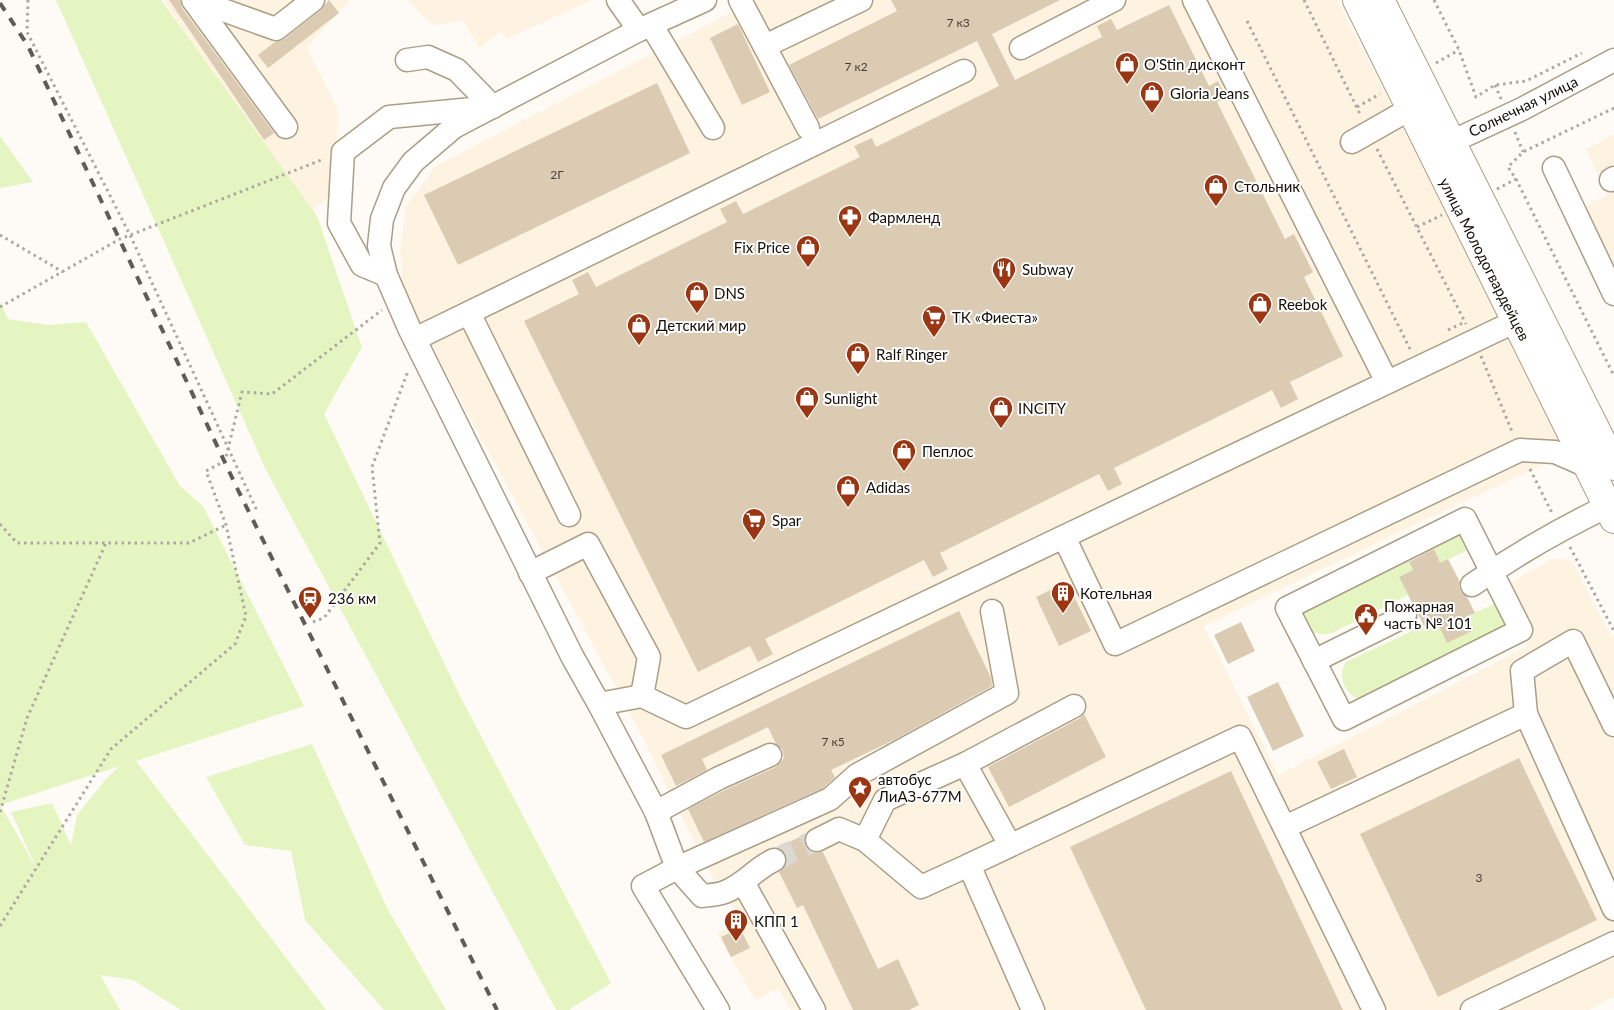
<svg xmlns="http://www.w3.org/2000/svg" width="1614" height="1010" viewBox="0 0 1614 1010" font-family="Lato,sans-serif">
<rect width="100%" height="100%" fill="#fefbf6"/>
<g fill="#fef3e0">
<polygon points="163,0 350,0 307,47 338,110 335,192 304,218"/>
<polygon points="407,0 592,0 507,39 501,31 480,48 462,21 432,25"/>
<polygon points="755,0 1337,0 1571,452 1471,498 1204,626 1278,775 1526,647 1533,629 1511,582 1552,559 1572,560 1606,627 1614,637 1614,997 1589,1010 791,1010 779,989 755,1000 717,934 741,920 709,872 636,725 404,295 400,249 406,206 436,166"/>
<polygon points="1614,134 1614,268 1585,206 1607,195 1586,149"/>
</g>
<g fill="#e4f5c2" fill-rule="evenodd">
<polygon points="56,0 161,0 317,216 362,347 324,414 460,696 611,983 569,1010 556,1010 266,470"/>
<polygon points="0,136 33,182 0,188"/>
<path d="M0,302L8,319L48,325L86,322L180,486L203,506L304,706L136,761L326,1010H181L133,980L100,975L120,1010H0ZM120,766L106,779L77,815L71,845L52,803L11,812L36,867L0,805Z"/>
<path d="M1460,534L1473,548L1440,563L1433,549L1409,561L1413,570L1399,577L1408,595L1332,633C1314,637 1304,631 1303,612Z"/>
<path d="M1499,602L1508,617L1506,629L1363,701C1348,697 1335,678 1346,662L1436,620L1474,630L1467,616Z"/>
<polygon points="312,744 386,906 446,1010 384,1010 305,920 291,851 245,845 206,777"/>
</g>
<g fill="#dbcbb3">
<polygon points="169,0 180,0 182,8 274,133 264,140"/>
<polygon points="329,0 339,13 268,68 258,55 275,42 284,39 321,10"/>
<polygon points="891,0 1060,0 992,34 1015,80 1102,37 1097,26 1111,19 1117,30 1169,5 1209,86 1218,81 1226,97 1217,102 1285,239 1294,234 1313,272 1304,277 1343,356 1290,382 1298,399 1281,408 1272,390 1114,468 1122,484 1108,491 1099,474 940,553 948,569 933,577 924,560 765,639 773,654 758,662 750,646 698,672 524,321 579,294 572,280 588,272 596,287 727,222 720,209 736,201 743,214 860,157 854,146 872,138 876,147 999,86 977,41 818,119 789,65 897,11"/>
<polygon points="738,24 770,92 742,105 710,38"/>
<polygon points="657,83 690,153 458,265 424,195"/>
<polygon points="1434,549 1440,563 1448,559 1460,582 1459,586 1461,592 1467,597 1475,613 1467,616 1474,630 1447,643 1436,620 1424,626 1399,577 1413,570 1409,562"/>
<polygon points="1067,582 1091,631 1059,646 1036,597"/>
<polygon points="959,611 991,678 992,686 896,739 831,770 835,777 823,788 704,842 688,809 725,790 776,767 784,758 782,749 776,744 768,727 702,759 707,770 676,786 661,755"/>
<polygon points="1241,622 1255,651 1228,664 1214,635"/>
<polygon points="1278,682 1304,736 1273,751 1247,697"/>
<polygon points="1084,714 1106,757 1009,807 988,767 1080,718"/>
<polygon points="1344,749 1357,777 1331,789 1317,762"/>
<polygon points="1519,758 1597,920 1438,997 1360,834"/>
<polygon points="1231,771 1343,1010 1146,1010 1070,847"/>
<polygon points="806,834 804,840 805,845 809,851 816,853 823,852 878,969 898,959 919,1005 909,1010 853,1010 803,905 797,908 779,872 785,867 787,860 785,854 781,849 777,848"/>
<polygon points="740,928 750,948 731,957 721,937"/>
</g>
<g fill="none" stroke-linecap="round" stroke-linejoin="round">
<polyline stroke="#dbd8d2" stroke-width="22" stroke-dasharray="22 11" stroke-linecap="butt" points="774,860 817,840"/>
<g stroke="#ab9e86" stroke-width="25">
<g id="minor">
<polyline points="193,0 286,127"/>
<polyline points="195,0 276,29 313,0"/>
<polyline points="618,0 639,30"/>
<polyline points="705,0 639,30 454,127 413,162 394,188 382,219 379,246 386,275 410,330 572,656 599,704 642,696 686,717 1516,321"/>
<polyline points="740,0 808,128"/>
<polyline points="1194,0 1387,382"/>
<polyline points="652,26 713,128"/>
<polyline points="765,46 861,0"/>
<polyline points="1021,48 1114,0"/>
<polyline points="1352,142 1410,109"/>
<polyline points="1451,142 1522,109 1614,60"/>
<polyline points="1554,168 1614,294"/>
<polyline points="1611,180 1614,178"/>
<polyline points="386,275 362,265 339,223 343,152 389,117 493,107 457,70 428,57 407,60"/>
<polyline points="469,313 569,515"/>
<polyline points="415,339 964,71"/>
<polygon points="1465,519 1521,630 1344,719 1287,608"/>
<polyline points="1064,537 1115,644 1520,450 1555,452 1587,466"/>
<polyline points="530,573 588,544 649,657 642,696"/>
<path d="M1472,585C1515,555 1560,529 1608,506"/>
<polyline points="1314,661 1405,616"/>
<path d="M599,704L656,812L677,868L702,896C709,895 718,895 725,892C744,885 756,868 774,860"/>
<polyline points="1526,714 1522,671 1573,641 1614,725"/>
<polyline points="965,764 1010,845"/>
<polyline points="656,812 719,778 770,755"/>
<polyline points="1285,827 1526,714 1614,909"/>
<polyline points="817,840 839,829 865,840 921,887 969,865"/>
<polyline points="865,840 885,800 965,764 1074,706"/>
<polyline points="743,882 814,1010"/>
<polyline points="718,1010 643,886 677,868 830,799 857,775 1007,693 992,611"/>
<polyline points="1033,1010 969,865 1240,737 1374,1010"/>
<polyline points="1472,1010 1614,943"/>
</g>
</g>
<g stroke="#ab9e86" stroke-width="30">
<g id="major">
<polyline points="1357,0 1614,519"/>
<polyline points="1380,0 1614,466"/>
</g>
</g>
<g stroke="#aba7a1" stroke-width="3" stroke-dasharray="2.5 4" stroke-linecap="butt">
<polyline points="28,0 27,32 130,235 258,513"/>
<polyline points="1304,0 1361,116"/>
<polyline points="1434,0 1459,50 1476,97 1495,85 1526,81 1582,53"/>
<polyline points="1247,21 1410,349"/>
<polyline points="1436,63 1459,50"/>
<polyline points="1495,85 1501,99"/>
<polyline points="1357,107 1380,94"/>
<polyline points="1614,108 1523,152 1508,167 1516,179 1614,376"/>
<polyline points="1515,132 1523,152"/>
<polyline points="1377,149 1466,324"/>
<polyline points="1497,189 1516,179"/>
<polyline points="1417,227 1442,215"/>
<polyline points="0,235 63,272"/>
<polyline points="0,307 120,239 324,159"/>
<polyline points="1448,330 1465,322"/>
<polyline points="1481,356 1513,434"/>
<polyline points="1530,469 1553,515"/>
<polyline points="0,524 17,543 189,543 226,525"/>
<polyline points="1570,547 1614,631"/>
<polyline points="313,622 324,618 380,543 372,467 408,371"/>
<polyline points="0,812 27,718 106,543"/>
<polyline points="0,926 111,749 235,644 246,616 226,525 206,471 225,461 242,392 272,394 382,310"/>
</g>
<use href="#minor" stroke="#fff" stroke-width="22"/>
<use href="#major" stroke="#fff" stroke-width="28"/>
<polyline stroke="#605c55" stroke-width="4" stroke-dasharray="9 9" stroke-linecap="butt" points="0,3 28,46 237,488 497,1010"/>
</g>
<defs>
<g id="shop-pin" transform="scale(1.25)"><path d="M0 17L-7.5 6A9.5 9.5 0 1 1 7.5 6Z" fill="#9b3512" stroke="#fff"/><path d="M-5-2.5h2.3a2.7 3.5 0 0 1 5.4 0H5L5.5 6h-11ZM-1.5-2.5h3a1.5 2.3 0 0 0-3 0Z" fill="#fff"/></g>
<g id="pharmacy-pin" transform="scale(1.25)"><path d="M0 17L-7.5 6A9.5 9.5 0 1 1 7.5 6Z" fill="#9b3512" stroke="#fff"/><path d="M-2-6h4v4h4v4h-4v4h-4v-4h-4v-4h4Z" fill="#fff"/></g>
<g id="restaurant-pin" transform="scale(1.25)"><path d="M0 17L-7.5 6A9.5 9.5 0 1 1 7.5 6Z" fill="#9b3512" stroke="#fff"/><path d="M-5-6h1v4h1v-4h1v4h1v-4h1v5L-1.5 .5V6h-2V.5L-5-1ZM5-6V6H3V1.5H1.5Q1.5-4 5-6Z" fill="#fff"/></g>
<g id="supermarket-pin" transform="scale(1.25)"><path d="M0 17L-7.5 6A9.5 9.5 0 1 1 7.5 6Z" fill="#9b3512" stroke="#fff"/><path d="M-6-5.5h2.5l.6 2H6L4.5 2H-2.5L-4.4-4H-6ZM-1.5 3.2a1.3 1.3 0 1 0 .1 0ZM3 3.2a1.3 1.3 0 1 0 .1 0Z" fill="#fff"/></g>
<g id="building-pin" transform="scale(1.25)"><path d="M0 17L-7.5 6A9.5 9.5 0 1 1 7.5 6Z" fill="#9b3512" stroke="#fff"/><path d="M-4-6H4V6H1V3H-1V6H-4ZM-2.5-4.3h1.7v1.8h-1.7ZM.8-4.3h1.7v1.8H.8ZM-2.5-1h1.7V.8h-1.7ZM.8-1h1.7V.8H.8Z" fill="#fff"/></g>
<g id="station-pin" transform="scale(1.25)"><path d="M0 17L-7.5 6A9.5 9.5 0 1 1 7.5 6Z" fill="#9b3512" stroke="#fff"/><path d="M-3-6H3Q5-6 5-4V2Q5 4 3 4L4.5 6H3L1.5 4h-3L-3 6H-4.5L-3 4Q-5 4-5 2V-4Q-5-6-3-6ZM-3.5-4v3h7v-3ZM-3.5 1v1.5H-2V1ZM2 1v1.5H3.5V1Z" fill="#fff"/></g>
<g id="civic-pin" transform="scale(1.25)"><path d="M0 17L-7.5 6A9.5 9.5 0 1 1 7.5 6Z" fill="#9b3512" stroke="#fff"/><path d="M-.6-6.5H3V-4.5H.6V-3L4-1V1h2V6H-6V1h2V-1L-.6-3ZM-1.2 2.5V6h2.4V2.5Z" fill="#fff"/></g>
<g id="sight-pin" transform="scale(1.25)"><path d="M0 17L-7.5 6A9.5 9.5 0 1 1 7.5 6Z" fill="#9b3512" stroke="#fff"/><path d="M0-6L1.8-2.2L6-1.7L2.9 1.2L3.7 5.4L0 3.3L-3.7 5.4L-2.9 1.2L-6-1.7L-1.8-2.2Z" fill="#fff"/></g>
</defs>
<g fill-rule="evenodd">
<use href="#shop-pin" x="1127" y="64"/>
<use href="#shop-pin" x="1152" y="93"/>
<use href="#shop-pin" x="1216" y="186"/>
<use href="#pharmacy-pin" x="850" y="217"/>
<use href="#shop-pin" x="808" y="247"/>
<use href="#restaurant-pin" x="1004" y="269"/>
<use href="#shop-pin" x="697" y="293"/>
<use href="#shop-pin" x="1260" y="304"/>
<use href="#supermarket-pin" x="934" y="317"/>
<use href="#shop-pin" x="639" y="325"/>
<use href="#shop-pin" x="858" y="354"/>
<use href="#shop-pin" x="807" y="398"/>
<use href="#shop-pin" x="1001" y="408"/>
<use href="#shop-pin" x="904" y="451"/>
<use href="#shop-pin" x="848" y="487"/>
<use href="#supermarket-pin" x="754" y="520"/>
<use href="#building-pin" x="1063" y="593"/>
<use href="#station-pin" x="310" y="598"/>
<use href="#civic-pin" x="1366" y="615"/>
<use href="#sight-pin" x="860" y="788"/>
<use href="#building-pin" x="736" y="921"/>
</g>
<g text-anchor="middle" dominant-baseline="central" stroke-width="4" stroke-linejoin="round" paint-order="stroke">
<g font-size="12" fill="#463e32">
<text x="958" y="22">7 к3</text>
<text x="856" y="66">7 к2</text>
<text x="557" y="174">2Г</text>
<text x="833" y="741">7 к5</text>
<text x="1479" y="877">3</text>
</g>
<g font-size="15" fill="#140f07" stroke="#fff" text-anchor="start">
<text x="1144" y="64">O'Stin дисконт</text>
<text x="1170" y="93">Gloria Jeans</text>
<text x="1234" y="186">Стольник</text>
<text x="868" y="217">Фармленд</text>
<text x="790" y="247" text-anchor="end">Fix Price</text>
<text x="1022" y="269">Subway</text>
<text x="714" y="293">DNS</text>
<text x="1278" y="304">Reebok</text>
<text x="952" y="317">ТК «Фиеста»</text>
<text x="656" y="325">Детский мир</text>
<text x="876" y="354">Ralf Ringer</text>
<text x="824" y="398">Sunlight</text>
<text x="1018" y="408">INCITY</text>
<text x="922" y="451">Пеплос</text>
<text x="866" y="487">Adidas</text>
<text x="772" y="520">Spar</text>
<text x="1080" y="593">Котельная</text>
<text x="328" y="598">236 км</text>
<text x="1384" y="606">Пожарная<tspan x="1384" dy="17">часть № 101</tspan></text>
<text x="878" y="779">автобус<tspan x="878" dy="17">ЛиАЗ-677М</tspan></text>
<text x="754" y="921">КПП 1</text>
</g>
<g font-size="15" fill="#140f07" stroke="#fff">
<text transform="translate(1523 106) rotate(-26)">Солнечная улица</text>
<text transform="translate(1485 259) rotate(63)">улица Молодогвардейцев</text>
</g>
</g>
</svg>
